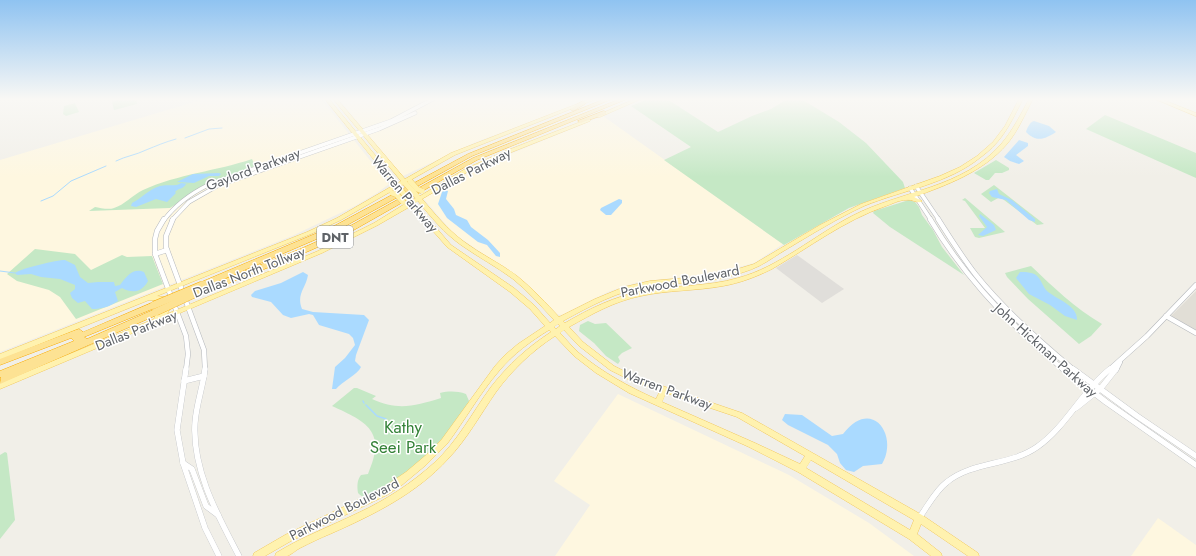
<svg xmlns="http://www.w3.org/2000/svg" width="1196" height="556" viewBox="0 0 1196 556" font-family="Jost,sans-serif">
<rect width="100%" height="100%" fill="#f1efe8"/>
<g fill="#fef7e0">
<polygon points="204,99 321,99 389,184 377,193 355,206 292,236 0,352 0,160"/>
<polygon points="339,99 576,99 581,103 476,142 403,176 401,175"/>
<polygon points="603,116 783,244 754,263 716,273 638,282 610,291 562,315 555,314 515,276 453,233 423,198 481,166"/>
<polygon points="618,394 789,475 869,523 914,556 555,556 590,505 554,481"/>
<polygon points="1158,518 1196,545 1196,556 1131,556"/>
</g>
<polygon fill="#e0deda" points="797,255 844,289 822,303 776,268"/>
<polygon fill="#e1ded6" points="1196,291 1196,330 1171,316"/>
<g fill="#c5e8c5">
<polygon points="118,99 136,99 137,104 114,110 112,102"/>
<polygon points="648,99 667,99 718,132 752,116 771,109 787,99 803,100 839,122 866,143 903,182 905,188 849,208 784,245 664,160 691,147 631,106"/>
<polygon points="75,103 79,112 66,116 63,114 64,106"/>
<polygon points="1105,115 1196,153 1196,178 1086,129"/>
<path d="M252,159L255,166L204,186L170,208L89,211L95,207C100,208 109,210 114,208C124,205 133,195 143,190C178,174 217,171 252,159Z"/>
<polygon points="996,160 1009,168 1009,170 1002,173 995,173 989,180 986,180 974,173"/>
<polygon points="994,185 1044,224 1037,225 1000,197 991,202 981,194"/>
<polygon points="965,198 1005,232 979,238 975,237 970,228 985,228 965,201 962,200"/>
<polygon points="909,200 915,202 919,207 922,215 933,230 942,247 964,275 890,227 873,213 874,211"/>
<polygon points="35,249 75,254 91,270 122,255 127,257 152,256 163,284 76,319 60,297 49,290 17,281 7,274"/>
<path d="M1031,266C1053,287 1075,308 1102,324L1091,336L1079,344L1028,299L1007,277L1005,273Z"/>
<polygon points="588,321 595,324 606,323 632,348 622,353 618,357 620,361 618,364 606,356 594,343 579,331 580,325"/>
<path d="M354,388H357L376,396L372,399C398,411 415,406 441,398L440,393C449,391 457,391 466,394L469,401C465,415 440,443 428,454C417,464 379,495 365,497C362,497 360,495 358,493C357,486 357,480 361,475L368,474C387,431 367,422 332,406Z"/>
<polygon points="5,452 7,453 15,520 0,539 0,455"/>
</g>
<g fill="#aadaff">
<path d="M1034,121L1049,126L1056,132C1045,139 1037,143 1026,132C1027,128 1030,122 1034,121Z"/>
<polygon points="1019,140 1028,143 1028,146 1016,155 1024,161 1019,164 1010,161 1004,157"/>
<polygon points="219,173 221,174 219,176 209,176 194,183 177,182 193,174"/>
<path d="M181,183L189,184H186C184,189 178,188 175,192L176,193L167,202L156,199L136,207L131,206L132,203C142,198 149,189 160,186C167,184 176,187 181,183Z"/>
<polygon points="997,189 999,194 1012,200 1035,219 1035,222 1029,220 1006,200 992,197 989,193 990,191"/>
<polygon points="445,190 448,191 446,199 454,209 456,215 467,220 471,227 488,240 500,253 500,257 496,256 487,245 478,242 447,218 438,204 442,192"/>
<polygon points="619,199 622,200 622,203 611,215 606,215 600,210 601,208"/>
<polygon points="980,214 994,225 996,230 983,236 978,235 987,227 979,216"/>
<path d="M65,260L75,265L80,277L88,283L98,282H114L115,286L120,285C126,277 133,267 144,272L148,281C142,292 133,294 122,288L115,292L118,301C109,307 102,309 92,309L85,301L78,303L72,298L70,293L75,289V285L60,279L41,277L31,274L17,275L15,273C22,268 57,260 65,260Z"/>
<path d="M303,272L308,275C306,288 296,294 302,309L313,312L364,315L369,320L356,355L355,361L361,367C358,374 342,382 336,389H332L335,367L345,358L355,345L353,338L349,334L319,325L313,315L309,314L291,318L283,315L271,302L252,297L251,295L255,291L281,283Z"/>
<path d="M1020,272C1026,272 1034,272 1038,277C1041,280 1043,286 1046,290C1055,299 1078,305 1077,320L1065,316L1050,305L1029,294L1016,278Z"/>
<path d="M785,414L802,415L832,436L843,434C872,396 899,436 882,464L863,466L854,472L846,470L840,463L837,454L828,445L788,425L782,420Z"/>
</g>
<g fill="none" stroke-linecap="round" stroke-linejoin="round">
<g stroke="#aadaff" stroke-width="1">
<polyline points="185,138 209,129 222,128"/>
<path d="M116,161C126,156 136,155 146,150C156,146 165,142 176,139"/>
<polyline points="41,201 53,196 71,181 106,166"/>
<polyline points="0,271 15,273"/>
</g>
<g stroke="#aadaff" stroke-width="1.5">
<polyline points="363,401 364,403"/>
<polyline points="366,405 377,416 386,419"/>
</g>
<g stroke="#b5b8bc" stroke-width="4.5">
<g id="minor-far2">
<polyline points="916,186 939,220"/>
<polyline points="910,188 931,220"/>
<path d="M164,220C176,204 190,194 208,185L391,121L433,99"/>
<polyline points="172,220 189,202 217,186 379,129 415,113"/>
</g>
</g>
<g stroke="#b5b8bc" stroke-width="5.5">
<g id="minor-far1">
<polyline points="164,219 157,231 155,239 155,254 186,336 188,354 186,370"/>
<polyline points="173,219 166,236 166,247 204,350 205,370"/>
<path d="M930,219C965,278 1012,327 1064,370"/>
<path d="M938,219C950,238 962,257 976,275C1004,310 1039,341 1074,370"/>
<polyline points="155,254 167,250"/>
<polyline points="1166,316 1196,333"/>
<polyline points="1109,370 1147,336 1196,285"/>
<polyline points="1116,370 1120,362"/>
</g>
</g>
<g stroke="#b5b8bc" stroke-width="6">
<g id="minor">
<polyline points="186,369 177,430 183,463 205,528 219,556"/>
<path d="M205,369C203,387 196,405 195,423C192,470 218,516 239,556"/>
<polyline points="1063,369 1106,402 1196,465"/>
<polyline points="1073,369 1137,416 1196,456"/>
<polyline points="184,381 204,376"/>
<polyline points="1076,408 1101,388 1116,369"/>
<polyline points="183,463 192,469 206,506 218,515"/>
<path d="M919,518C928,506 935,491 947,482C973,461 1010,466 1037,447C1066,427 1082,391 1110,369"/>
</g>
</g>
<g stroke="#f2c960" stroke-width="1">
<g id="major">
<path d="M325,99H329L398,183L401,181L333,99H337L405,179L451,153L590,99H596L455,155L407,182V184H404L400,186V188H397L341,220L311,234L157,296L164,297L170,309L167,314L318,251L374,223L408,202L407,201L408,200H412L416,198L414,196L415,195L417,194L420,196L465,169L508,150L588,119H590V121L512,152L469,171L422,199C435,214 447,229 463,241C480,254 500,263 517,276C533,289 546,303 559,317L595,299L624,287L650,281L718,275L754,264L820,225L861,204L940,176L960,167L977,156L993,142L1005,126L1019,99H1023C1011,122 1003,141 981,157C948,184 903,190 864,206C838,218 812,234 787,249C778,254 769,261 759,266C749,271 738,274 727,277C702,284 675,282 649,286C618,291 590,306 563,321L565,323C589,309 615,296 643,291C674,285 707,287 738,278C779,267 815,235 852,216C902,190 963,189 1002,143C1013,130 1021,114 1029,99H1033C1025,114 1018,131 1007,144C983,172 947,185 914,197L922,201L921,202C916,203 912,199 906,200C899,200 892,204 886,206C843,221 810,247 772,269C756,277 740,283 723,286C696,291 668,290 641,296C615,301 592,314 569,327L583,342L614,366L636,377L742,413L922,515L978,553L979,556H968L921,524L917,534L941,553L942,556H931L909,539L798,472L749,447L629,393L596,373L574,356L555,336C532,351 512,370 496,392C480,415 467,439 448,459C416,494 373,515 330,534C320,538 310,543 300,548C296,550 291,555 287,556C284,556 278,556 275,556L276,553C302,537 331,526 358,513C386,500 412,483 434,463C458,441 472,413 491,387C508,365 528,347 551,332L549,330C531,341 513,354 499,371C480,393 465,420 447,444L426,465L402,485L387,495L291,541L265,556H253L254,553L285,535L381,489L406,472L432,450L442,439L495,366L505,355L518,344L545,326L530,309L510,292L447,247L411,206L378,225L322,253L0,389V383L154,319L155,316L160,313L164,309L160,301L149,300L0,360V354L307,232L337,218L394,185ZM418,201C431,217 444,233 461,245C478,257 497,267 513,279C528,291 541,306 554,320L550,323L534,305L514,288L451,245L415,203ZM558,324L560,326L556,329L554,327ZM564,330L579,346L610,370L632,381L660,391L656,399C629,387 602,372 579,353C572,347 566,339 560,333ZM666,393L737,417L805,456L800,464L755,443L662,402ZM811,460L914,520L910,530L806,468Z"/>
<polygon points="635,99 641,99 600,117 598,117 596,116"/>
<polygon points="1155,99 1161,99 1196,113 1196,116"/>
</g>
</g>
<g stroke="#f9ab00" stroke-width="1">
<g id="highway">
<polygon points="605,99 612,99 472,156 340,229 205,287 298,250 341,231 473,158 620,99 627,99 477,160 345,235 302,254 204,293 201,294 197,291 198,289 204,287 199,287 198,285 199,283 336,225 468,154"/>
<polygon points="583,101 586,103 585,104 575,110 571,110 570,109"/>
<polygon points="604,111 606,112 606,114 583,122 581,123 578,121"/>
<polygon points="154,302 157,303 158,305 157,307 84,337 87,339 153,310 159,310 160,312 159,314 0,384 1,377 0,377 0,371 74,341 71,338 0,365 0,359 76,330 79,329 83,332"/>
</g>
</g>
<use href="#minor-far2" stroke="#fff" stroke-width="3.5"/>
<use href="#minor-far1" stroke="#fff" stroke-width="4.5"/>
<use href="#minor" stroke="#fff" stroke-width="5.5"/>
<use href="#major" fill="#fff2af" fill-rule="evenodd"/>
<use href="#highway" fill="#fde293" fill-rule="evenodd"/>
<g stroke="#f2c960" stroke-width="6" stroke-linecap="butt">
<g id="major-bridge">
<polyline points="410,181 417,189 422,191"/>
<polyline points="405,183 417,196"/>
<polyline points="398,187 410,201"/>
<polyline points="392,193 397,195 403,202"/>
</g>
</g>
<g stroke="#f9ab00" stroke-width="8" stroke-linecap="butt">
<g id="highway-bridge">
<polyline points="154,305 202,285"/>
<polyline points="156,312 201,291"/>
</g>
</g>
<use href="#major-bridge" stroke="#fff2af" stroke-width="5"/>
<use href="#highway-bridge" stroke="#fde293" stroke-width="7"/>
</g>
<linearGradient id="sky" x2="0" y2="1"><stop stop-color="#8fc3f1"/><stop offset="0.56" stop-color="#f9f8f5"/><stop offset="1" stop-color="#f9f8f5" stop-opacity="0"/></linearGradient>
<rect width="1196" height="177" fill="url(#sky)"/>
<g text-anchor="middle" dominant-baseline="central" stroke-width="3" stroke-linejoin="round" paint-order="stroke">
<rect fill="#fff" stroke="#8f9295" stroke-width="1" x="317" y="226" width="36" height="22" rx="3"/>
<g font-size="13" font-weight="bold" fill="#5f6368">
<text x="335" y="237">DNT</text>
</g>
<g font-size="14" fill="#5f6368" stroke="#fff">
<text transform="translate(253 169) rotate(-20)">Gaylord Parkway</text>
<text transform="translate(471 171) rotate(-27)">Dallas Parkway</text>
<text transform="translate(405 194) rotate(50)">Warren Parkway</text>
<text transform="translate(249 272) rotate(-21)">Dallas North Tollway</text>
<text transform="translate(680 281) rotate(-11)">Parkwood Boulevard</text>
<text transform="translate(136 330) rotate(-22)">Dallas Parkway</text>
<text transform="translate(1046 350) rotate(42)">John Hickman Parkway</text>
<text transform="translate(667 389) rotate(20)">Warren Parkway</text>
<text transform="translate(344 509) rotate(-27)">Parkwood Boulevard</text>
</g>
<g font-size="17" fill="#348238" stroke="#fff">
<text x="403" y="427">Kathy<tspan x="403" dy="20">Seei Park</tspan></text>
</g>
</g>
</svg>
